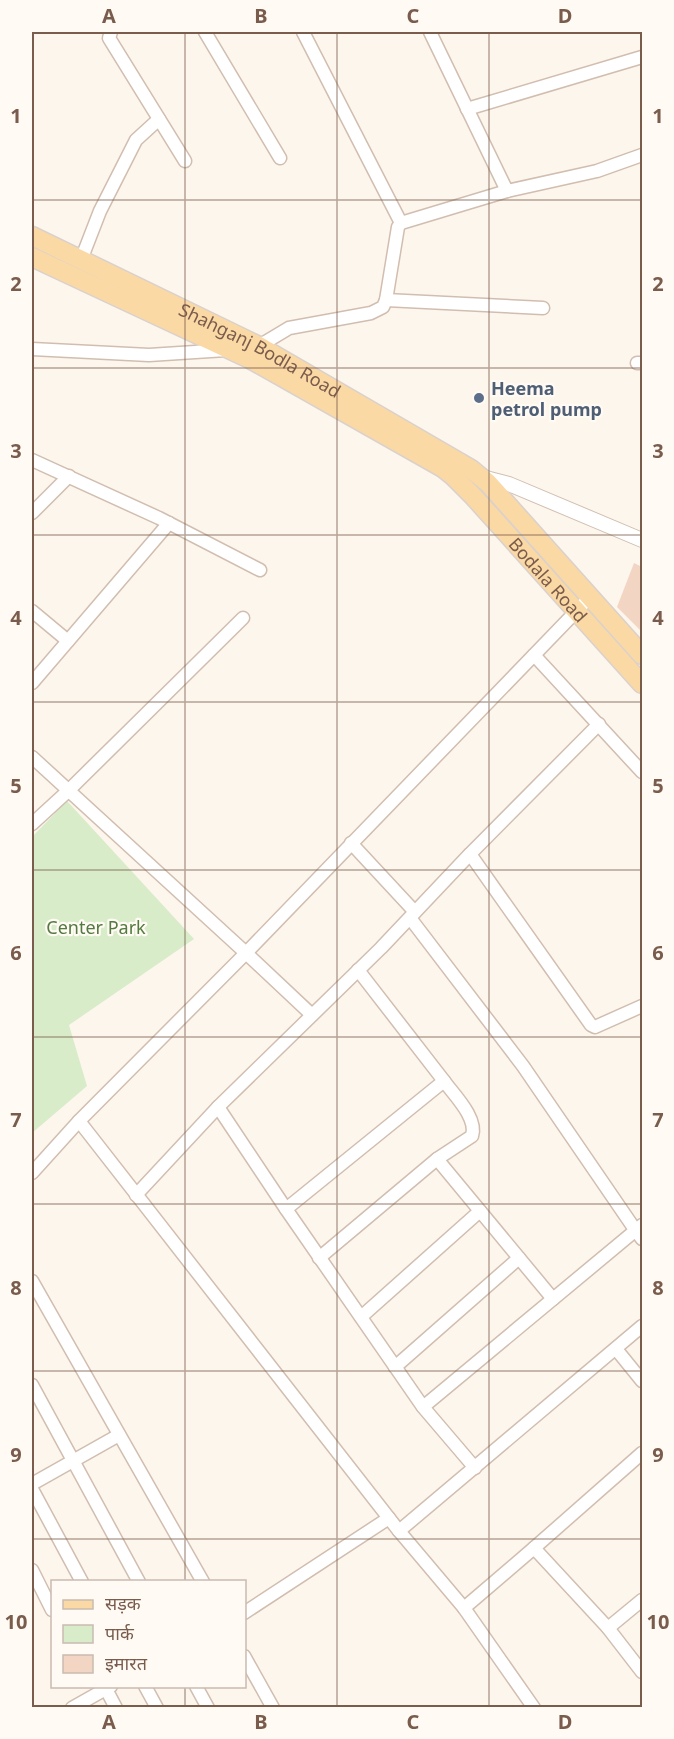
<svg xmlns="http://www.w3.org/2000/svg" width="674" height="1739" viewBox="0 0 674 1739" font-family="'Noto Sans','Noto Sans Devanagari',sans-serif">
<rect width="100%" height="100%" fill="#fdf6ec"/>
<polygon fill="#d8ecc9" points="67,801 194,939 69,1025 87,1086 32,1133 32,837"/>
<polygon fill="#f3d5c3" points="634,563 642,567 642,632 617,607"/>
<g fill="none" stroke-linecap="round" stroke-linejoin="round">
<g stroke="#d1beb0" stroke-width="15">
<g id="minor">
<polyline points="111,32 109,38 185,161"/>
<polyline points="205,32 280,158"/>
<polyline points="303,32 401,223"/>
<polyline points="430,32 507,191"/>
<polyline points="467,109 642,57"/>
<polyline points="81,260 100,211 136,140 159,119"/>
<polyline points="386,300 543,308"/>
<polyline points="32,349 149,355 226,350"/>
<polyline points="256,351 259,346 289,328 371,313 383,307 386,300 398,227 401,223 507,191 597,171 642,155"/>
<polyline points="637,363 642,363"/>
<polyline points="32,460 159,518 260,570"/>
<polyline points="32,513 69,476"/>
<polyline points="32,611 68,641"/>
<polyline points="534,655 642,772"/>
<polyline points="32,683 169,523"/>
<polyline points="599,724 470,854 591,1025 595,1027 642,1006"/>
<polyline points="32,757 246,953 312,1015"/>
<polyline points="32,824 68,791 243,618"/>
<polyline points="351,843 415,912"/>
<polyline points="410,918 523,1066 636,1231 642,1239"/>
<polyline points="218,1107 286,1209 423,1407 475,1468"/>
<polyline points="79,1121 399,1531 464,1608 534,1708"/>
<path d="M437,1159L472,1136C478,1118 454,1095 444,1081"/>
<polyline points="32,1173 79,1121 246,953 590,597"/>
<polyline points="136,1195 218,1107 381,948 470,854"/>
<polyline points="286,1209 444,1081 358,970"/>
<polyline points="319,1258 437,1159 553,1299"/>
<polyline points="32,1281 203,1582"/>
<polyline points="361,1317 480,1211"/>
<polyline points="616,1349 642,1381"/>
<polyline points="395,1367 519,1258"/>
<polyline points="32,1385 139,1582"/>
<polyline points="423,1407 642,1225"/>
<polyline points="32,1484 119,1435"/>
<polyline points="32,1489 82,1582"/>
<polyline points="399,1531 642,1326"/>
<polyline points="534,1548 642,1453"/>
<polyline points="32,1570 52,1610"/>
<polyline points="464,1608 534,1548 608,1628 642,1672"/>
<polyline points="244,1613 389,1518"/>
<polyline points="608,1628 642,1600"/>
<polyline points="244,1656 273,1708"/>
<polyline points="145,1686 157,1708"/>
<polyline points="196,1686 208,1708"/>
<polyline points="106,1689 116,1708"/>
<polyline points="72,1708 111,1686"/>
</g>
</g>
<g stroke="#d1beb0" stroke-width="16">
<polyline id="tertiary" points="482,477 509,484 642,540"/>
</g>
<g stroke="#dad1cd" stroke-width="21">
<g id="primary">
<path id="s1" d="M32,236L259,346L471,469L488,483L642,655"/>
<path id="s2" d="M32,257L250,359L443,468L453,476L473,496L642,684"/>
</g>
</g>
<use href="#minor" stroke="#fff" stroke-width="12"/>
<use href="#tertiary" stroke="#fff" stroke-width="14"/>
<use href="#primary" stroke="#fbd9a5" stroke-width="18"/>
</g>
<path fill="none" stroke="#7a5c4d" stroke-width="1.5" stroke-opacity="0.55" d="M185,32V1582M337,32V1708M489,32V1708M32,200H642M32,368H642M32,535H642M32,702H642M32,870H642M32,1037H642M32,1204H642M32,1371H642M32,1539H642M185,1686V1708"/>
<circle fill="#5c6f8a" stroke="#fffaf3" stroke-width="2" cx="479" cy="398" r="6"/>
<g text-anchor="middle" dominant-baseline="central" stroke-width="4.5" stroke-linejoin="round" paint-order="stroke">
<g font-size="18" fill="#7a5c4d" stroke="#fffaf3">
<text stroke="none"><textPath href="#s1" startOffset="255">Shahganj Bodla Road</textPath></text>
<text stroke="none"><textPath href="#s2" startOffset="616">Bodala Road</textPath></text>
</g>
<g font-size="18" font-weight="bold" fill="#4e5e75" stroke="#fffaf3" text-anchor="start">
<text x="491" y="388">Heema<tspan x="491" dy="21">petrol pump</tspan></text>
</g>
<g font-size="18" fill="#537a41" stroke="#fffaf3">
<text x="96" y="927">Center Park</text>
</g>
</g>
<rect width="674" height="1739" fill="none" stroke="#fffaf3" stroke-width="66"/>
<rect x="51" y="1580" width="195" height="108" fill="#fffaf3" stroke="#cabbb1" stroke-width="1.5"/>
<rect x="63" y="1600" width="30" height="9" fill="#fbd9a5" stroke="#cabbb1" stroke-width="1.5"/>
<text x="105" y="1610" font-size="18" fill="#7a5c4d">सड़क</text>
<rect x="63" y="1625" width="30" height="18" fill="#d8ecc9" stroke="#cabbb1" stroke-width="1.5"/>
<text x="105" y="1640" font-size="18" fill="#7a5c4d">पार्क</text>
<rect x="63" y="1655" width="30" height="18" fill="#f3d5c3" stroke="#cabbb1" stroke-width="1.5"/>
<text x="105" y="1670" font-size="18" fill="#7a5c4d">इमारत</text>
<rect x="33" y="33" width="608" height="1673" fill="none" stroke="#7a5c4d" stroke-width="2"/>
<g font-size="20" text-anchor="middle" font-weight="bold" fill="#7a5c4d">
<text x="109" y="23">A</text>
<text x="261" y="23">B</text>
<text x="413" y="23">C</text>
<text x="565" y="23">D</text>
<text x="16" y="123">1</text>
<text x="658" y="123">1</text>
<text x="16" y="291">2</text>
<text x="658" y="291">2</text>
<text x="16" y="458">3</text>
<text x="658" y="458">3</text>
<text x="16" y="625">4</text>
<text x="658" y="625">4</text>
<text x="16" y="793">5</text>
<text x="658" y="793">5</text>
<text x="16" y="960">6</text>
<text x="658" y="960">6</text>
<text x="16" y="1127">7</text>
<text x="658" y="1127">7</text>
<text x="16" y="1295">8</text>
<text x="658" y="1295">8</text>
<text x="16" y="1462">9</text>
<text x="658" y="1462">9</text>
<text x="16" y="1629">10</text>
<text x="658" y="1629">10</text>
<text x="109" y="1729">A</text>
<text x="261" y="1729">B</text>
<text x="413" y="1729">C</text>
<text x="565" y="1729">D</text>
</g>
</svg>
